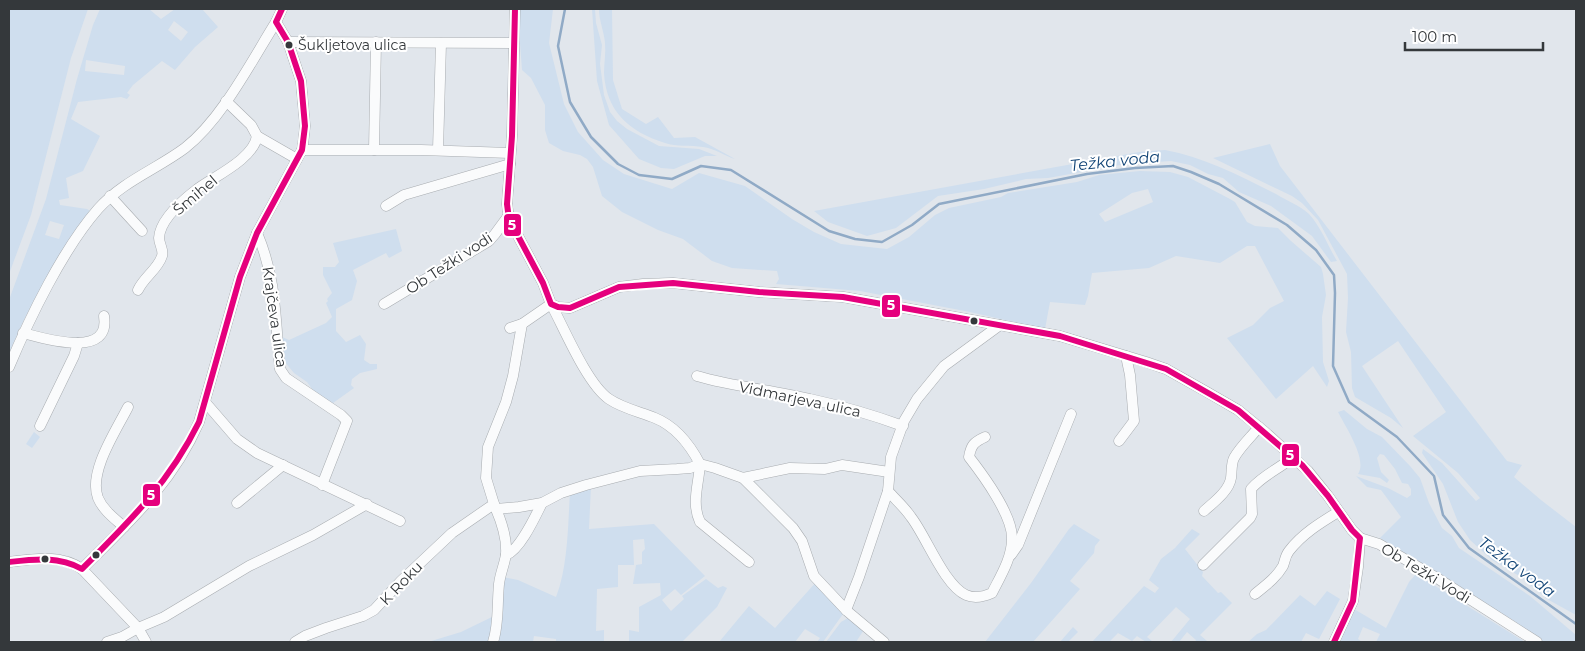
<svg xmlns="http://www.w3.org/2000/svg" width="1585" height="651" viewBox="0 0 1585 651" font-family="Montserrat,sans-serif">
<rect width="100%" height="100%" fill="#e1e6ec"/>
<g fill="#cfdeee" fill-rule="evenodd">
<polygon points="9,9 88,9 71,58 31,215 9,274"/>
<path d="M100,9H149L161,19L175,9H202L218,27L195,47L175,70L162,61L133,85L127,93L130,95L127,99L121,97L78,102L71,119L100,136L83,171L66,178L69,198L59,200L60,205L87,209L90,211C59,257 29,303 9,354V300L46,199L77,79L93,25ZM174,21L188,32L181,41L168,30ZM86,60L125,66L124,75L85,71ZM50,221L64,225L59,239L45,235Z"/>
<path d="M519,9H553L549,43L564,104L578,132L603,160L624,174L672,189L699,173L745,186L792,219L814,232L841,244L887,249L909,237L935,215L949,208L1001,197L1008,193L1077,182L1099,175L1140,171L1170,172L1188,177L1230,199L1235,202L1247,222L1255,226L1278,228L1291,241L1321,267L1323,274L1326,295L1322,317L1323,362L1329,381L1327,387L1313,366L1276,399L1227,338L1253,325L1270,308L1284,301L1255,246H1247L1220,263L1176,256L1149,268L1092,273L1088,296L1085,305L1050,302L1045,329L970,312L860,291L776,284L779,279L777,271L732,268L712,261L683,239L658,230L622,212L602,196L593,167L587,159L580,155L563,151L549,143L545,130V105L531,78L522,70L519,30ZM1148,189L1153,202L1105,222L1099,214L1132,193Z"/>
<polygon points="592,9 595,9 596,23 602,45 600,64 604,95 610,112 617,121 627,129 659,146 699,149 717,156 705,156 674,169 661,168 639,159 609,125 597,81"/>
<path d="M599,9H612L613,80L622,109L646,124L658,117L674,138L695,137L735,159C725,156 714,148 703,147C691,145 676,147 665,143C630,132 606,112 604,73C604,63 606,53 605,43C604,31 599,21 599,9Z"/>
<polygon points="1270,144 1280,166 1507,461 1522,465 1514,477 1541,500 1576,527 1576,615 1547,599 1521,577 1492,560 1470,540 1458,522 1443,484 1422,453 1423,449 1442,463 1476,501 1480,498 1458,473 1413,436 1446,412 1398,341 1362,366 1403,428 1391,418 1355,397 1352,388 1351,352 1346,332 1348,298 1347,274 1318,220 1302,203 1292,196 1213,158"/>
<path d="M1165,150C1204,157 1240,176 1276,194C1287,201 1299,205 1309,214C1321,227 1328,246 1337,261L1331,262L1312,236L1271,206L1239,192L1223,178L1208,174L1190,165L1171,161L1126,164L1048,178L1026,179L984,189L938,196L896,228L867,236L828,222L814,211L1139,152Z"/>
<polygon points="396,229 402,251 389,258 386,253 353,270 357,281 352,300 336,309 336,331 346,342 360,335 366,344 364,360 370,364 377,364 377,369 360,373 352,379 351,385 354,388 333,403 318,397 307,382 294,373 284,361 280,336 289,340 326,323 332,317 326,303 328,301 327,299 332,293 323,275 323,267 335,267 339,262 333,243"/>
<path d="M1344,410L1367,429L1382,437L1410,466L1420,478L1429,503L1442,528L1452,536L1459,548L1530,596L1576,635V642H1544L1513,620L1475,599L1380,538L1401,517L1381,490L1367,487L1356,476L1388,488L1407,498L1411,495V489L1408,484L1402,483L1395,469L1384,455L1380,454L1377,458L1381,472L1389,480L1387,483L1380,478L1358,474C1368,460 1345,426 1338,412Z"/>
<polygon points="34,432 40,437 32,448 26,444"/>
<path d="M591,486L589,529L654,524L705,576L681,595L675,589L662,600L671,611L684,599L682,596L706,579L718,588L723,586L727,588L717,607L682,642H629V630L639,632V607L661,595L660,583L633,584L636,565L642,564V552L645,549L644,539L633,540L634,565H618V587L597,589L596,631L604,630V642H556V639L534,636L533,642H496L503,577L518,580L556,597C568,567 568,524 570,492Z"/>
<polygon points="1074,524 1100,540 1095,546 1094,553 1070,581 1080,589 1033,642 985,642 1031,583 1069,529"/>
<polygon points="1192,529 1200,534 1185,549 1203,572 1202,576 1218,593 1221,592 1232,603 1200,635 1207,641 1195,642 1196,640 1187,632 1179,642 1171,642 1190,619 1176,607 1147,637 1153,642 1146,642 1137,636 1132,641 1118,633 1109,642 1092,642 1144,586 1155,593 1159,588 1149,580 1161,559 1175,548"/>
<polygon points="1416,574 1525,642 1376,642 1380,634 1363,627 1358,639 1362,642 1338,641 1354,609 1386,628 1409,582"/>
<polygon points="817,581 843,614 823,642 817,642 820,638 805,629 795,642 719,642 749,606 775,628"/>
<polygon points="1327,591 1340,599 1319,639 1306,633 1301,642 1248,642 1257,634 1266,630 1300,595 1315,606"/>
<polygon points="494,616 490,642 428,642 461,632"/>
<polygon points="848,618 865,628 856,642 826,642 841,622"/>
<polygon points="1073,627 1078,632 1068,642 1060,642"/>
</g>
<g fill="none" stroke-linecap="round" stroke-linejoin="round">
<polyline stroke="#90aac6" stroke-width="2.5" points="565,9 558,46 570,102 591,137 618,164 639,175 672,179 701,166 731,170 829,231 855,239 882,242 912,225 939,204 1087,174 1135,168 1173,166 1191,172 1219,184 1287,225 1316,250 1334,275 1335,293 1333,366 1349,402 1397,437 1434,476 1443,515 1469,548 1576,624"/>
<g stroke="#a8acb0" stroke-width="11">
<g id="minor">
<polyline points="515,9 512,136 507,204 509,219 543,283 551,304 558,307 570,308 619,287 643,284 673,283 759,292 843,297 1060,336 1146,362 1166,369 1207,392 1238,410 1265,432 1308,471 1328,496 1352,530 1360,538 1379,544 1437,578 1537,642"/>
<polyline points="288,42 514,43"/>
<polyline points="226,101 251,125 257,136 297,159"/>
<polyline points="302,150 421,150 510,153"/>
<polyline points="374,150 376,42"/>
<polyline points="438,150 441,43"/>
<polyline points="110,196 142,231"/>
<polyline points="386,206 404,195 510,164"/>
<path d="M257,233C277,280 275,319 280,369L286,378L341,415L347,421L322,485"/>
<path d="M138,290C144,277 158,269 162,256C164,250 159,244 159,238C160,220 183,200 196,190C213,177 254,159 257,136"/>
<polyline points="384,304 489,241 495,234 509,215"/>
<path d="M510,328L522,324L551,304C564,328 587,384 609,399C622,408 640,412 655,418C675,426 690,445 700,464C699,483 691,503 700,522L749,562"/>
<path d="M23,333C46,339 111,359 104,316"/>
<path d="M9,367C30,317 63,249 98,209C123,181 157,169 185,148C222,119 251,62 276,22L282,9"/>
<path d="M697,376C734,387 773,390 810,399C842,406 873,415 903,426"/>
<polyline points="205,402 237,439 257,453 400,521"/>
<polyline points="40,426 74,356 78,343"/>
<polyline points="1119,441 1134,421 1130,375 1126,356"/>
<polyline points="743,478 790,468 825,469 842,465 889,472"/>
<path d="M888,491C896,500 905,508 911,517C926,536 944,585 966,595C975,599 983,597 992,593C1000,577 1012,558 1012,539C1013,516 983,475 969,457C971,445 974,442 985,437"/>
<polyline points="237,503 283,465"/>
<polyline points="494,504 496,509 519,507 542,503 561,493 586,485 640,471 677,469 690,468 700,464 715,468 743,478 793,528 802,541 814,576 847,611 884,642"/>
<path d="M1204,511C1214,502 1229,491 1231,478C1232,471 1231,464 1234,458C1240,447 1251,437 1259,427"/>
<path d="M124,527C114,518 103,510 98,498C88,472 116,431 128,407"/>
<path d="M506,555C520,550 535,517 542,503"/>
<polyline points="1011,555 1018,545 1071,414"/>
<path d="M9,562C33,559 60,554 82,569C129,522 172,484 199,422L240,277L257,233L302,150L303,144L305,126L301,81L288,42L276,22"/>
<path d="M1203,565L1250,518L1252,514L1251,489C1263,475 1279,469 1293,457"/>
<polyline points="82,569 138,628 146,642"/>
<path d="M1255,594C1266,585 1276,578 1283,566C1285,561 1285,556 1289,551C1302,534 1320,523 1338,512"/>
<polyline points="846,610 859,577 888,491 891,457 904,421 917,399 944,366 1000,325"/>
<polyline points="107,642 122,637 138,628 164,617 249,566 313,535 367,504"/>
<polyline points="295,642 305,636 326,628 363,616 374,610 401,581 452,533 494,504 486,478 488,447 506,402 513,376 522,324"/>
<path d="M493,642C499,624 497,604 499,584C500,574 505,563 506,554C507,539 502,523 496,509"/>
<polyline points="1334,642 1353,601 1358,567 1360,538"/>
</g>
</g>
<use href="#minor" stroke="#fafbfc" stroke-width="10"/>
<g stroke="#fff" stroke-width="10">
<g id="bus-1">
<polyline points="515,9 512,136 507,204 509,219 543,283 551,304 558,307 570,308 619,287 673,283 759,292 843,297 1060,336 1166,369 1238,410 1302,465 1328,496 1352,530 1360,538 1353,601 1334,642"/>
<path d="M9,562C35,559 59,556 82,569C129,522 169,483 199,422L240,277L257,233L302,150L305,126L301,81L288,42L276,22L282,9"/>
</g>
</g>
<use href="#bus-1" stroke="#e5007d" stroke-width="6"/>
</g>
<g fill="#34383b" stroke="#fff" stroke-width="2">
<circle cx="289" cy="45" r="4.5"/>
<circle cx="974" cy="321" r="4.5"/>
<circle cx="96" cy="555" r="4.5"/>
<circle cx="45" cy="559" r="4.5"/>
</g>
<g text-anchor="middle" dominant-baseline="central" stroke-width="4" stroke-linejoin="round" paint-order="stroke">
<g font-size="14" fill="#34383b" stroke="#fff" text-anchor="start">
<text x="298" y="45">Šukljetova ulica</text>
</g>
<g font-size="15" fill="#34383b" stroke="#fff">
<text transform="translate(195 195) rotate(-40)">Šmihel</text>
<text transform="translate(449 263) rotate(-33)">Ob Težki vodi</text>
<text transform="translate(275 317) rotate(82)">Krajčeva ulica</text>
<text transform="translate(800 399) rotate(12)">Vidmarjeva ulica</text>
<text transform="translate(1426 573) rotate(31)">Ob Težki Vodi</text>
<text transform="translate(401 583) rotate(-46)">K Roku</text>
</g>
<g font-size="16" font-style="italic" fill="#114476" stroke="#fff">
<text transform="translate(1115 161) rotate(-6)">Težka voda</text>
<text transform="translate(1517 567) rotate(36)">Težka voda</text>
</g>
</g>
<g stroke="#fff" stroke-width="2">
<rect x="503" y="213" width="19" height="24" rx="5" fill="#e5007d"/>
<rect x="881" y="294" width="20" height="24" rx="5" fill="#e5007d"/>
<rect x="1281" y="443" width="19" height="24" rx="5" fill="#e5007d"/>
<rect x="142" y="483" width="19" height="24" rx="5" fill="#e5007d"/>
</g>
<g font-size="14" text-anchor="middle" font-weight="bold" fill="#fff">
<text x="512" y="230">5</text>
<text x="891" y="310">5</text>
<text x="1290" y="460">5</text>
<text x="151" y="500">5</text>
</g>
<rect width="1585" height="651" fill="none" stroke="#34383b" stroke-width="20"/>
<path d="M1405 42v8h138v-8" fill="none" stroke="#34383b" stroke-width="2.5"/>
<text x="1412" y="42" font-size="15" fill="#34383b" stroke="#ffffff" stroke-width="4" paint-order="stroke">100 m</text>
</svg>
